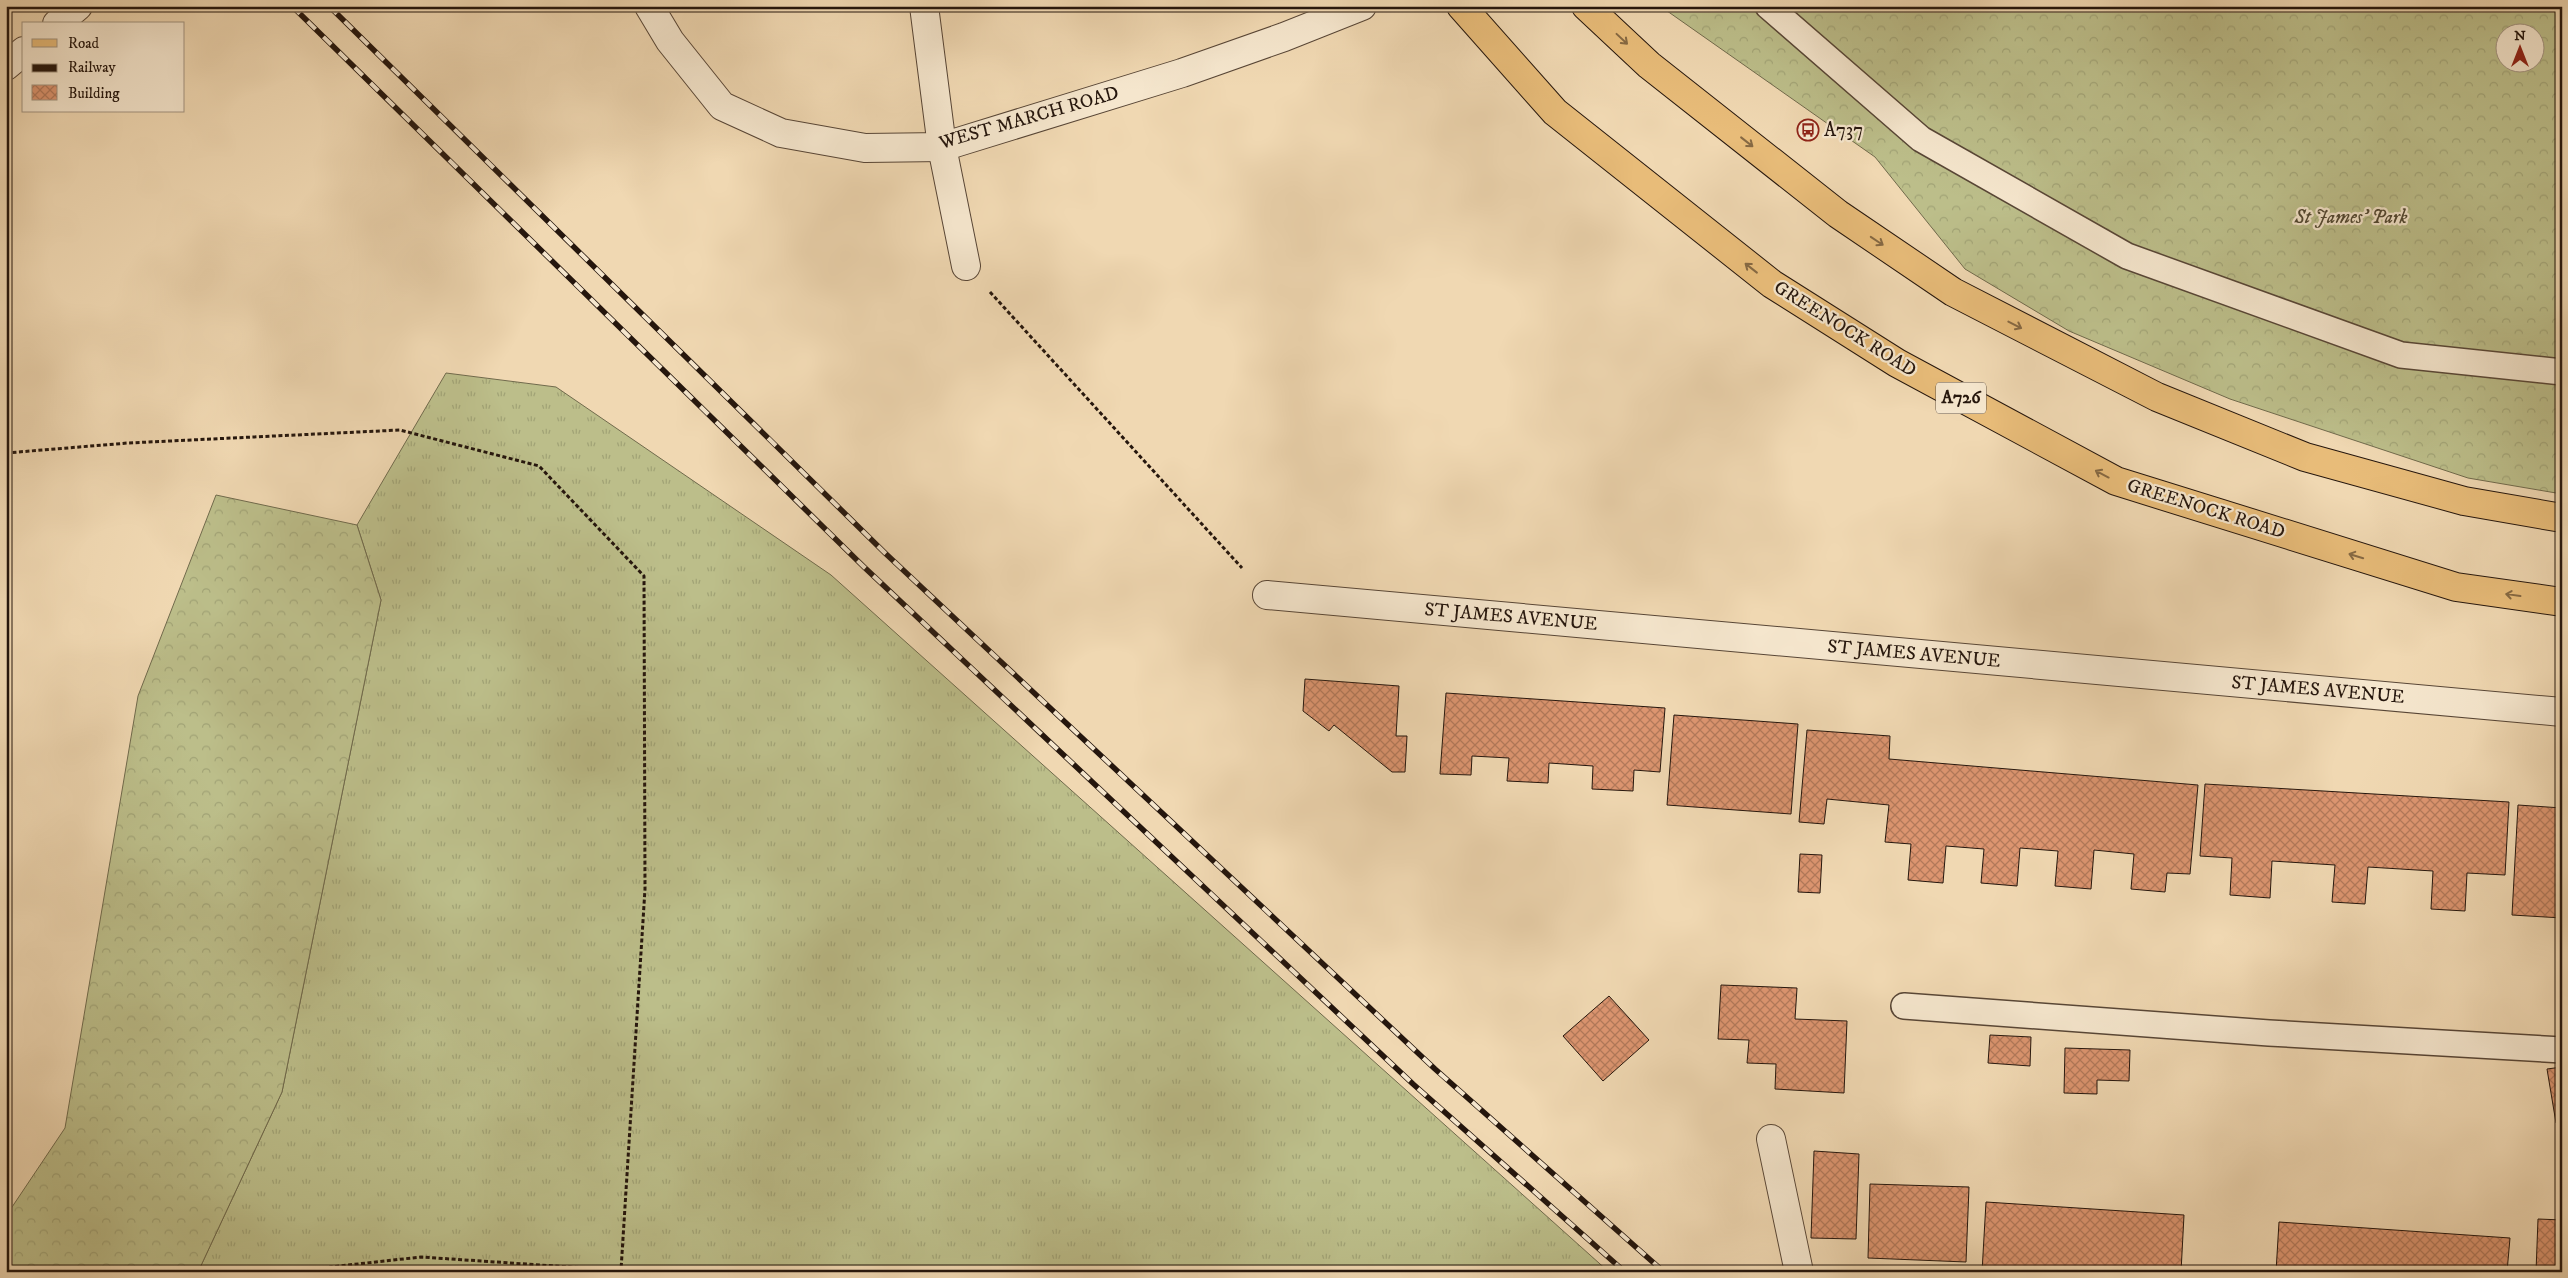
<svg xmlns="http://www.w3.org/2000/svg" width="2568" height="1278" viewBox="0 0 2568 1278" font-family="'IM FELL DW Pica',serif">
<defs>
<pattern id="grass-tufts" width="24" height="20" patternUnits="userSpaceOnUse" patternTransform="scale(1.25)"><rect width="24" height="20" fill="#bcbe8a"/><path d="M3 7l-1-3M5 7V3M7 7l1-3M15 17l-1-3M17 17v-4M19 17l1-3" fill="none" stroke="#a1a376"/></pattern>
<pattern id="forest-crowns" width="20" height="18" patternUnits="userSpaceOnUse" patternTransform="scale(1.25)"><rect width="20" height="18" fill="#bcbe8a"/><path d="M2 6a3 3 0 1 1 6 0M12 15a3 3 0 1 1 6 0" fill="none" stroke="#a1a376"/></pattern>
<pattern id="building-cross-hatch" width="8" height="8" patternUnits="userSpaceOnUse" patternTransform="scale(1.25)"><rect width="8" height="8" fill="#dc9570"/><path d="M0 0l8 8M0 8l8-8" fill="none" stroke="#b2795a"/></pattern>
</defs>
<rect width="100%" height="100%" fill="#f0d8b2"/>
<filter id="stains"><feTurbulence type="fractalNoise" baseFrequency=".004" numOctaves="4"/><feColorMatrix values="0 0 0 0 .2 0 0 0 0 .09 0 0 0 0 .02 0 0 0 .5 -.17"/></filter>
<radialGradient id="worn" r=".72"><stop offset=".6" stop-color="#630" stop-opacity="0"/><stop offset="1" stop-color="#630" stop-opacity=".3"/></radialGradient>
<polygon fill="url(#grass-tufts)" stroke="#706a4c" points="446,373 556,387 831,575 1609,1272 198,1272 282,1092 381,600 357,525"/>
<g fill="url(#forest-crowns)" stroke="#706a4c" fill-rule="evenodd">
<path d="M1660,6H2562V494L2468,478L2230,399L2069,331L1965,269L1875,157ZM2506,32H2536V62H2506Z"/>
<polygon points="216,495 357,525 381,600 282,1092 198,1272 6,1272 6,1216 65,1128 138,696"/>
</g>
<g fill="url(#building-cross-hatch)" stroke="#25160d">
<polygon points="1305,679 1399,686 1396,736 1407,736 1405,772 1392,772 1334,725 1329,731 1303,711"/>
<polygon points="1446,693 1665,708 1660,772 1634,770 1633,791 1592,789 1593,766 1549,763 1548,783 1507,781 1509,758 1472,756 1471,775 1440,774"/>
<polygon points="1674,715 1798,724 1791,814 1667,805"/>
<polygon points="1807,730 1890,736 1889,759 2198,785 2190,874 2167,873 2165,892 2131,889 2134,854 2094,850 2091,889 2055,886 2058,851 2020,848 2017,886 1981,883 1984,849 1946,846 1943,883 1908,880 1911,844 1885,842 1889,805 1827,799 1824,824 1799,822"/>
<polygon points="2205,784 2509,802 2505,875 2467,873 2465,911 2431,909 2433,871 2368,867 2365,904 2332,902 2335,865 2272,861 2270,898 2230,895 2232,858 2200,856"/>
<polygon points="2518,805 2562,808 2562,918 2512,915"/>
<polygon points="1800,854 1822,855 1820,893 1798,892"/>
<polygon points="1721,985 1797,988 1795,1019 1847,1021 1844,1093 1775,1089 1776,1064 1747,1063 1749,1040 1718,1039"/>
<polygon points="1609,996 1649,1040 1603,1081 1563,1036"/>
<polygon points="1990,1035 2031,1037 2030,1066 1988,1063"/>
<polygon points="2065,1048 2130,1050 2129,1081 2097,1080 2097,1094 2064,1093"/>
<polygon points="2562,1067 2562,1122 2556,1123 2547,1069"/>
<polygon points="1814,1151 1859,1154 1856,1239 1811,1238"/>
<polygon points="1870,1184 1969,1187 1966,1262 1868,1258"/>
<polygon points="1986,1202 2184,1215 2181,1272 1982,1272"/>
<polygon points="2538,1219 2562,1220 2562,1272 2536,1272"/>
<polygon points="2279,1222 2510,1238 2507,1272 2276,1272"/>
</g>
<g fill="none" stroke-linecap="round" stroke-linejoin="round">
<g stroke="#584636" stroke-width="28">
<g id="lane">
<polyline points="1768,6 1921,139 2127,256 2401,355 2562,372"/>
<polyline points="1904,1006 2269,1033 2562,1050"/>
</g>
</g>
<g stroke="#584636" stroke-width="30">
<g id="street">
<polyline points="649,6 670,41 722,106 781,133 865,148 942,147 1182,73 1284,37 1362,6"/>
<polyline points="924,6 942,147 966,266"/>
<polyline points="57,24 78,6"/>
<polyline points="6,66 24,51"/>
<polyline points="1267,595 2562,712"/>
<polyline points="1771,1139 1799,1272"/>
</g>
</g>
<g stroke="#25160d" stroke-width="30">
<g id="primary">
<polyline points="1461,6 1555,112 1772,284 1897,363 2116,481 2456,587 2562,602"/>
<polyline points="1586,6 1649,65 1838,214 1953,292 2157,397 2305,457 2464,501 2562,518"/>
</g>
</g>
<g stroke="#25160d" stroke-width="3" stroke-dasharray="4 2.5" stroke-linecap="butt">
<polyline points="990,292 1242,568"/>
<polyline points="6,453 128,443 400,430 539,466 644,576 645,889 621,1270"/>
<polyline points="324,1272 330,1267 421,1257 645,1272"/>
</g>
<use href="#lane" stroke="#f5e6cd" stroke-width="25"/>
<use href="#street" stroke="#f5e6cd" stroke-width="28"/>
<use href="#primary" stroke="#e8bc79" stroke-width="28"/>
<g stroke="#25160d" stroke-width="5.5">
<g id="rail">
<polyline points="292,6 864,567 1413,1084 1625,1272"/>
<polyline points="329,6 885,553 1435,1069 1664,1272"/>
</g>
</g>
<use href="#rail" stroke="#f5e6cd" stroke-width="4" stroke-dasharray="11" stroke-linecap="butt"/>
</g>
<defs><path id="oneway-shaft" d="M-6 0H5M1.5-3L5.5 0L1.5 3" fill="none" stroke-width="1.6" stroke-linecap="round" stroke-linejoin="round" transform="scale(1.25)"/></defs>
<g stroke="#866943">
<use href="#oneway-shaft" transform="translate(1622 39) rotate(43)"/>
<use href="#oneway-shaft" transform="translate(1747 142) rotate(38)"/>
<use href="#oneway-shaft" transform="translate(1877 241) rotate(34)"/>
<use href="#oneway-shaft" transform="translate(1751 268) rotate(-142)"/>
<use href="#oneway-shaft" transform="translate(2015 325) rotate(27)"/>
<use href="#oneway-shaft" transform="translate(2102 474) rotate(-152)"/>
<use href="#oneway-shaft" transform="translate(2356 556) rotate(-163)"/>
<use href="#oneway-shaft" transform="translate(2513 595) rotate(-172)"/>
</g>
<defs>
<g id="bus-ring" transform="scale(1.125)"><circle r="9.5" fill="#f5e6cd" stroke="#8f2418" stroke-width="1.5"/><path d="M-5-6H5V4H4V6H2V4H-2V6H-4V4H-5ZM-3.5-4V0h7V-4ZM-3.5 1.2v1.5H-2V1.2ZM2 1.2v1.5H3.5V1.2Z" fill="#8f2418"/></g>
</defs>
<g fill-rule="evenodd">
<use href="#bus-ring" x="1808" y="130"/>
</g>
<g text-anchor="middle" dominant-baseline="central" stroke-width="4.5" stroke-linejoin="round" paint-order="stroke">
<rect fill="#f5e6cd" stroke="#635447" stroke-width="1" x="1936" y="382.5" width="50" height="31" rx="4"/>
<g font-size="18" font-weight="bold" fill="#25160d">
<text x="1961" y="398">A726</text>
</g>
<g font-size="19" fill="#25160d" stroke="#f5e6cd">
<text transform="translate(1029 118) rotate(-16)">WEST MARCH ROAD</text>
<text transform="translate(1845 329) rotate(32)">GREENOCK ROAD</text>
<text transform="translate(2206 509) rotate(17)">GREENOCK ROAD</text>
<text transform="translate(1511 617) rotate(5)">ST JAMES AVENUE</text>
<text transform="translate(1914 654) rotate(5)">ST JAMES AVENUE</text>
<text transform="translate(2318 690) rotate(5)">ST JAMES AVENUE</text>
</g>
<g font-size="19" fill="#25160d" stroke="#f5e6cd" text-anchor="start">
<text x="1824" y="130">A737</text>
</g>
<g font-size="19" font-style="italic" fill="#524832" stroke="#f5e6cd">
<text x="2351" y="217">St James' Park</text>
</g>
</g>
<rect width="2568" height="1278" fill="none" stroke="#f0d8b2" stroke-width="25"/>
<rect x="8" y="8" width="2553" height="1263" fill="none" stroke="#25160d" stroke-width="2.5"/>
<rect x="12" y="12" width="2543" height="1253" fill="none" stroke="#25160d"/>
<rect x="22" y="22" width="162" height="90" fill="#f5e6cd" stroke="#a29380"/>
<rect x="32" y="39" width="25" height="8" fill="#e8bc79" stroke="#a29380"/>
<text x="68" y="48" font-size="15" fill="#25160d">Road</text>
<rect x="32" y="64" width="25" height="8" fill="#25160d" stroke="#a29380"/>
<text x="68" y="72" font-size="15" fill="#25160d">Railway</text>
<rect x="32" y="85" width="25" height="15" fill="url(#building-cross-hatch)" stroke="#a29380"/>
<text x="68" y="98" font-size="15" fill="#25160d">Building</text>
<g transform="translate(2520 48)"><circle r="24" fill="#f5e6cd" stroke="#a29380"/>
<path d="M0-4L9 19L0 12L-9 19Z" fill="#8f2418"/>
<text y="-8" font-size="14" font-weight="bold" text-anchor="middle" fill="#25160d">N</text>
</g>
<rect width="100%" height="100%" filter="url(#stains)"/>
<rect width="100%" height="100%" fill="url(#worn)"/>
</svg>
